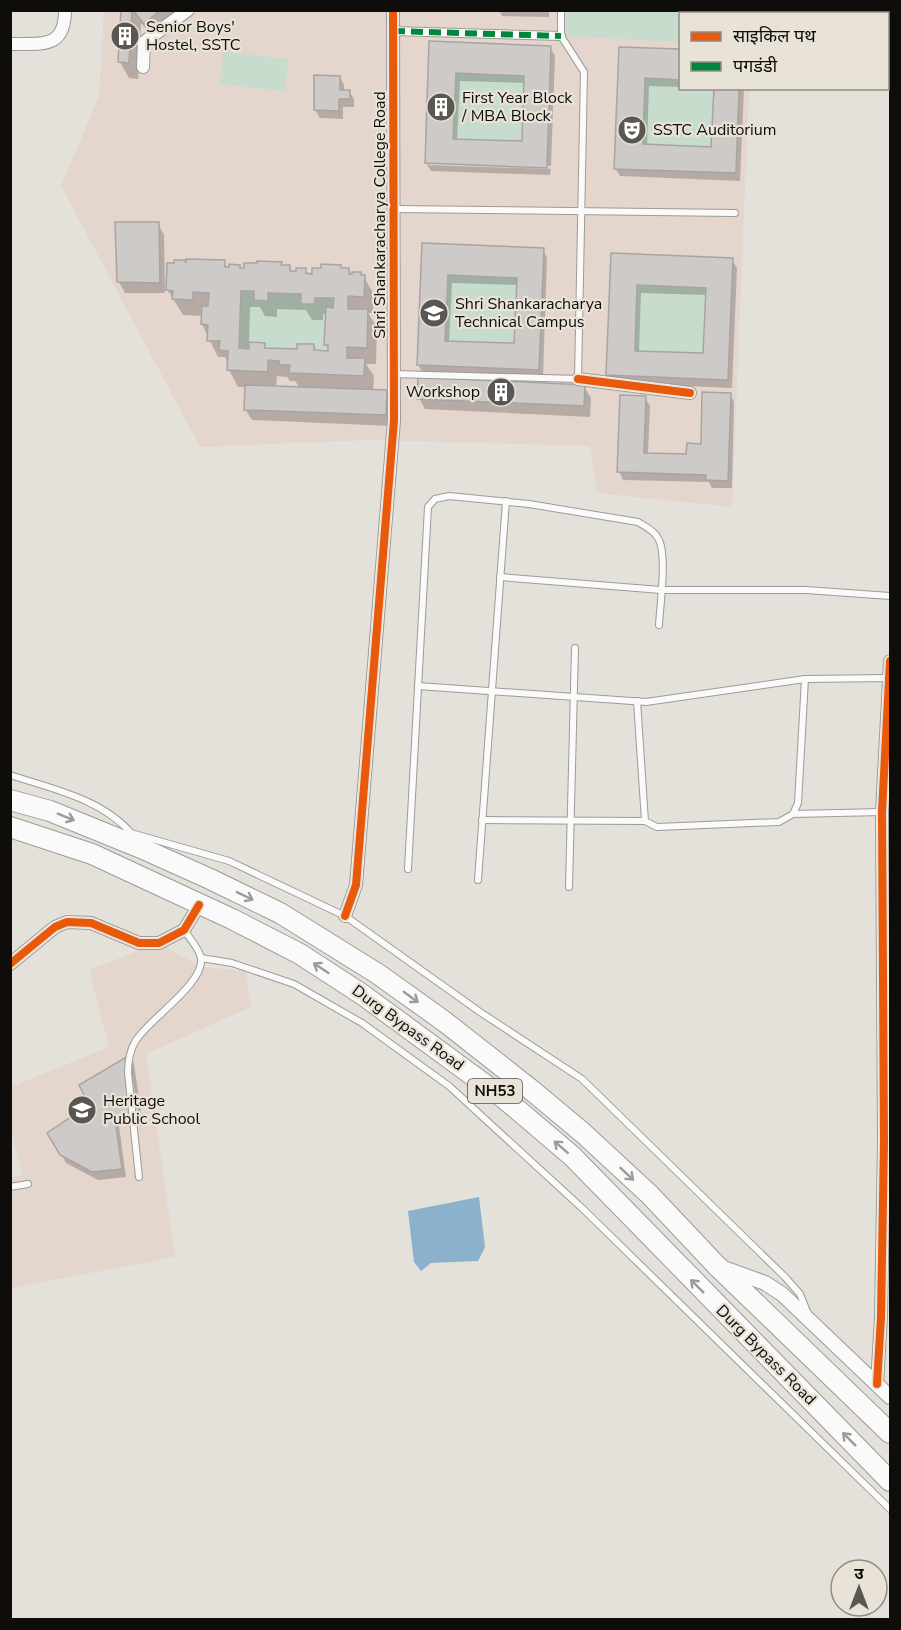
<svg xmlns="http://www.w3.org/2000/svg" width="901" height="1630" viewBox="0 0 901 1630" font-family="'Nunito Sans','Noto Sans Devanagari',sans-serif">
<rect width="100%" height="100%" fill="#e4e1db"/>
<g fill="#e4d5cd">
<polygon points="104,11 746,11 747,13 680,14 680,88 749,89 732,507 597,493 590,446 370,440 200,447 61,186 99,96"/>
<polygon points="159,943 201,967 246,971 251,1007 146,1054 175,1257 11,1288 11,1177 23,1175 11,1134 11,1087 109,1047 89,970"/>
</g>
<g fill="#c7dccc">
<polygon points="746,10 747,13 680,14 680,42 561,36 561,11"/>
<polygon points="223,52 288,59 285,91 220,84"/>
<polygon points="456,73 524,76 522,141 453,139"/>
<polygon points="645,78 680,80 680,88 714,89 711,147 643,144"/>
<polygon points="448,275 517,278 514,343 445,341"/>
<polygon points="637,285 706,288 703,353 635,351"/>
<polygon points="241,291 254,291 254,300 268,301 268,293 301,294 301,304 314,304 315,298 334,298 333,308 326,308 324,345 328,345 328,351 314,350 314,344 298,344 297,349 265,348 265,343 250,342 249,349 239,348"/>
</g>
<polygon fill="#8bb1cd" points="479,1197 485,1247 478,1261 431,1263 421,1271 414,1262 408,1211"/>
<g fill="#0003" fill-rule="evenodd">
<polygon points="123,10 189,10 155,39 141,23 138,79 129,78 120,62"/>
<polygon points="499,10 549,10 549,17 502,16"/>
<path d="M431,43L550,47L555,56L551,166L429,162V165L551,169L550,175L431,171L426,163ZM460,81L526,83L523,143L457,140Z"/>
<polygon points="620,48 680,51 680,87 649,86 647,146 713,148 715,89 709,88 744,88 740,181 620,176 615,168"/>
<polygon points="340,77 344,85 344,91 349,91 354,99 354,107 343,107 343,119 320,118 315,110"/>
<polygon points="158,224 164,235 165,293 125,293 119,282"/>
<path d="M423,245L543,250L547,258L543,378L423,373L418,365ZM452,283L518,285L515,345L449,342Z"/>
<path d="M612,255L732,260L737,268L732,388L612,383L608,375ZM641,293L707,295L705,355L639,352Z"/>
<path d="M224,262L228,269L239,266L241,270L281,263L283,266H289L293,272L305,270L308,275H313L340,266L342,269H348L353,278L364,277L373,293V313H368L377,327L376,364H366L374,376L373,391L386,392L393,403L392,426L252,420L245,409L246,387H238L229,370V364L225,357H218L202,324L203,316L183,315L167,289L188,268ZM250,307H260L265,316L277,317V309L306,310L312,320H323V314H327L326,345L330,352H317L314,346L299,351L268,350L264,344H249ZM277,376L287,377L290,381H295L300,388H276Z"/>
<polygon points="584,387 591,398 590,417 425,409 419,398"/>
<polygon points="730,394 734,402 732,488 712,488 709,482 623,480 619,471 645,398 650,406 648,454 688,456 702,445"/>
<polygon points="129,1057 134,1064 143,1126 119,1126 126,1177 98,1180 66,1163 49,1133 91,1105"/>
</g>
<g fill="#cdcac8" stroke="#a8a4a3" stroke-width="1.5" fill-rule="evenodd">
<polygon points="121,10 132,10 129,63 118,62"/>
<polygon points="133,10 160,10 144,24"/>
<path d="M429,41L551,46L547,168L425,163ZM456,73L524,76L522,141L453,139Z"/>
<polygon points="619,47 680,49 680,80 645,78 643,144 711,147 714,88 739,88 736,173 614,169"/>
<polygon points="314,75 340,76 340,90 350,90 350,99 339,99 339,111 314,110"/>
<polygon points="115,222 159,222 160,283 117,282"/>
<path d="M422,243L544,248L539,370L417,365ZM448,275L517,278L514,343L445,341Z"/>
<path d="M611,253L733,258L728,380L606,375ZM637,285L706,288L703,353L635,351Z"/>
<path d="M186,259L225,260V267H229V264L240,265V268H244V263H257V261L282,262L281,265H290V271H296V268H306V273L312,274V268H321V264L341,265V268H349V274H352V272H361V275H365L364,297L348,296V309H368L367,348L347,347V358H365L364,376L289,373L290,365H279V361L268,360V372L227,370L228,351L219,350L220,341H207L208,325L201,324L202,306H208L209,293L193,292V300L172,299L173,291L166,290L167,263H174V260H185L186,263ZM241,291H254V300L268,301V293L301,294V304H314L315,298H334L333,308L326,307L324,345H328V351L314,350V344H297V349L265,348V343L249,342V349L239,348Z"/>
<polygon points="418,377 585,385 584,406 417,399"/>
<polygon points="245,385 387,390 386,415 244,410"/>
<polygon points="702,392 731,393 728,481 706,480 706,475 617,472 620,395 646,396 644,453 686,454 687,443 701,444"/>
<polygon points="130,1055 140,1119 115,1119 122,1169 92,1172 60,1155 47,1133 89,1105 79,1085"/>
</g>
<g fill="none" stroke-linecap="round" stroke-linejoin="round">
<g stroke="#9d9b97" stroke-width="8">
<g id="service">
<polyline points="394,209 735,213"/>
<polyline points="394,374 578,379 584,72 561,36 561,10"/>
<polyline points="500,577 661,590 806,590 890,596"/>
<polyline points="418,686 646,702 805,679 889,678"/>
<polyline points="637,701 645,821 657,827 779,822 793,814 798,803 805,679"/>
<path d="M10,775C53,789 102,799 132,834"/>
<polyline points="793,814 882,812"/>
<polyline points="482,820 645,821"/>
<polyline points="131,833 229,861 345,916 480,1012 582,1079 785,1277 800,1294 808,1314"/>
<path d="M408,869L428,507L435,499L449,496L529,504L638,522C646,527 655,531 659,540C667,556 660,606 659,625"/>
<polyline points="478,880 506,501"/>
<polyline points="569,887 575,648"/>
<polyline points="201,958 232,963 294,984 362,1023 449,1086 582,1208 890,1509"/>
<path d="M139,1177L128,1073C128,1062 129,1052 135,1042C147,1020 205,984 201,958C199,948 190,939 184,930"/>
<polyline points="10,1187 28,1184"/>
</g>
</g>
<g stroke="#9d9b97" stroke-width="10">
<polyline id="pedestrian" points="393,31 561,36"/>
</g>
<g stroke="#9d9b97" stroke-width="14">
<g id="minor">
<polyline points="797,10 797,11"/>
<path d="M10,44C41,43 65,50 65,10"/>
<polyline points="143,67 144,42 188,10"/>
<polyline points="578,379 690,393"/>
<polyline points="345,916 356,885 394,420 393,10"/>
<polyline points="10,964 55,927 67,922 91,923 139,943 159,943 184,930 199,905"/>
<polyline points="877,1384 881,1317 884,1142 882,812 890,661"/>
</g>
</g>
<g stroke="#9d9b97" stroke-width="16">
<polyline id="tertiary" points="721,1267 765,1283 782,1294 890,1397"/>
</g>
<g stroke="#9d9b97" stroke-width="22">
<g id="trunk">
<polyline points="10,800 50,811 141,848 210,879 280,913 378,974 445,1022 529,1088 583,1133 650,1195 717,1266 890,1433"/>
<polyline points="10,827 92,854 232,919 300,954 363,995 506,1100 572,1156 890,1481"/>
</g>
</g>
<use href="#service" stroke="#fbfafa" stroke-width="6"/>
<use href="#pedestrian" stroke="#fbfafa" stroke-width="8"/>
<use href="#minor" stroke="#fbfafa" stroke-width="12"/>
<use href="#tertiary" stroke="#fbfafa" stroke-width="14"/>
<use href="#trunk" stroke="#fbfafa" stroke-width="20"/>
<polyline stroke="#00873e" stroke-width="6" stroke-dasharray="12 6" stroke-linecap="butt" points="393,31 561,36"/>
<g stroke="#e8e2d7" stroke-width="11">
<g id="cycleway">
<polyline points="578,379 690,393"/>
<polyline points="345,916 356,885 394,420 393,10"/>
<polyline points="10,964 55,927 67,922 91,923 139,943 159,943 184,930 199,905"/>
<polyline points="877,1384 881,1317 884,1142 882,812 890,661"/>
</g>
</g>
<use href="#cycleway" stroke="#e8590c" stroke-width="8"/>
</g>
<defs><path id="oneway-shaft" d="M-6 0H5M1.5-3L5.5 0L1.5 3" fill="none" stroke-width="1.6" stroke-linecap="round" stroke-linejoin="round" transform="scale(1.5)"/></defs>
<g stroke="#9d9b9a">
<use href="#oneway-shaft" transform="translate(66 817) rotate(22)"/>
<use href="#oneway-shaft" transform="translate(245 896) rotate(26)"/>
<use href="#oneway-shaft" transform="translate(321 968) rotate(-147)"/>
<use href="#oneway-shaft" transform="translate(411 997) rotate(36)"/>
<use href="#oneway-shaft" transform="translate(561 1147) rotate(-139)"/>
<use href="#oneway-shaft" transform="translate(627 1174) rotate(43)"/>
<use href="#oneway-shaft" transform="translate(697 1286) rotate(-135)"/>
<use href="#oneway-shaft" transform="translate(849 1439) rotate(-135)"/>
</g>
<defs>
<g id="building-disc" transform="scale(1.5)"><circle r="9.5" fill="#5a5753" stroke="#e8e2d7"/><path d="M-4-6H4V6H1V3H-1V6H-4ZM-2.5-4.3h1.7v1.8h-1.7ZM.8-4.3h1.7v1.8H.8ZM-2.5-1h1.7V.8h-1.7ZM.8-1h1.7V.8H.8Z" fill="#fff"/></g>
<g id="theatre-disc" transform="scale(1.5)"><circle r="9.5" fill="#5a5753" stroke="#e8e2d7"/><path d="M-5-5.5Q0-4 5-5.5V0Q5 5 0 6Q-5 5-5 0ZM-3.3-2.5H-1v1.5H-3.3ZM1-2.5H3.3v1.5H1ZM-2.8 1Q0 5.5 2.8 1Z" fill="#fff"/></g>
<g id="university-disc" transform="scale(1.5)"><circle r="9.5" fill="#5a5753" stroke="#e8e2d7"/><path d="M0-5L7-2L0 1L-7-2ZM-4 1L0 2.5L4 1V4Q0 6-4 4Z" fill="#fff"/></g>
<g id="school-disc" transform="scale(1.5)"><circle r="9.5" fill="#5a5753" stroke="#e8e2d7"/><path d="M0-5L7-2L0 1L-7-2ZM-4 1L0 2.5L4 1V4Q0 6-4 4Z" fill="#fff"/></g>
</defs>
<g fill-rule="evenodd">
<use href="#building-disc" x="125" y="36"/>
<use href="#building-disc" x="441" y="107"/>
<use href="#theatre-disc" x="632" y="130"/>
<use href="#university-disc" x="434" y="313"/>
<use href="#building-disc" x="501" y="392"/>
<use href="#school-disc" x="82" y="1110"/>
</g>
<g text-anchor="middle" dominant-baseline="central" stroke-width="4.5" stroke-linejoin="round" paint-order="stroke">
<rect fill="#e8e2d7" stroke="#504d48" stroke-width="1.5" x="468" y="1079" width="54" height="24" rx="4.5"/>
<g font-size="15" font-weight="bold" fill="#0f0d0a">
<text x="495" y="1091">NH53</text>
</g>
<g font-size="16" fill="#0f0d0a" stroke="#e8e2d7" text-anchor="start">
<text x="146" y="27">Senior Boys'<tspan x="146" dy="18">Hostel, SSTC</tspan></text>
<text x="462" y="98">First Year Block<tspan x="462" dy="18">/ MBA Block</tspan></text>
<text x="653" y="130">SSTC Auditorium</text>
<text x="455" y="304">Shri Shankaracharya<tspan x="455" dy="18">Technical Campus</tspan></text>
<text x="480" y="392" text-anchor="end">Workshop</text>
<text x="103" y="1101">Heritage<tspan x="103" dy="18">Public School</tspan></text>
</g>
<g font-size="16" fill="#0f0d0a" stroke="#e8e2d7">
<text transform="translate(380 215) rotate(-90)">Shri Shankaracharya College Road</text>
<text transform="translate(408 1028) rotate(36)">Durg Bypass Road</text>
<text transform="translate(766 1355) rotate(45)">Durg Bypass Road</text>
</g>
</g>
<rect width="901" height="1630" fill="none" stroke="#0f0d0a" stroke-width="24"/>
<rect x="679" y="12" width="210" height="78" fill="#e8e2d7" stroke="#918d85" stroke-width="1.5"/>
<rect x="691" y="32" width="30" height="9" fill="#e8590c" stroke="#918d85" stroke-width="1.5"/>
<text x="733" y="42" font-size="18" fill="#0f0d0a">साइकिल पथ</text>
<rect x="691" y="62" width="30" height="9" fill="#00873e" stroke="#918d85" stroke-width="1.5"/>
<text x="733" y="72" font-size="18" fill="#0f0d0a">पगडंडी</text>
<g transform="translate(859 1588)"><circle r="28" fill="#e8e2d7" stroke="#918d85" stroke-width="1.5"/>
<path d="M0-4.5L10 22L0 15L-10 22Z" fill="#5a5753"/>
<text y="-9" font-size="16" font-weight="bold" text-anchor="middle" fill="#0f0d0a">उ</text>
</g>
</svg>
